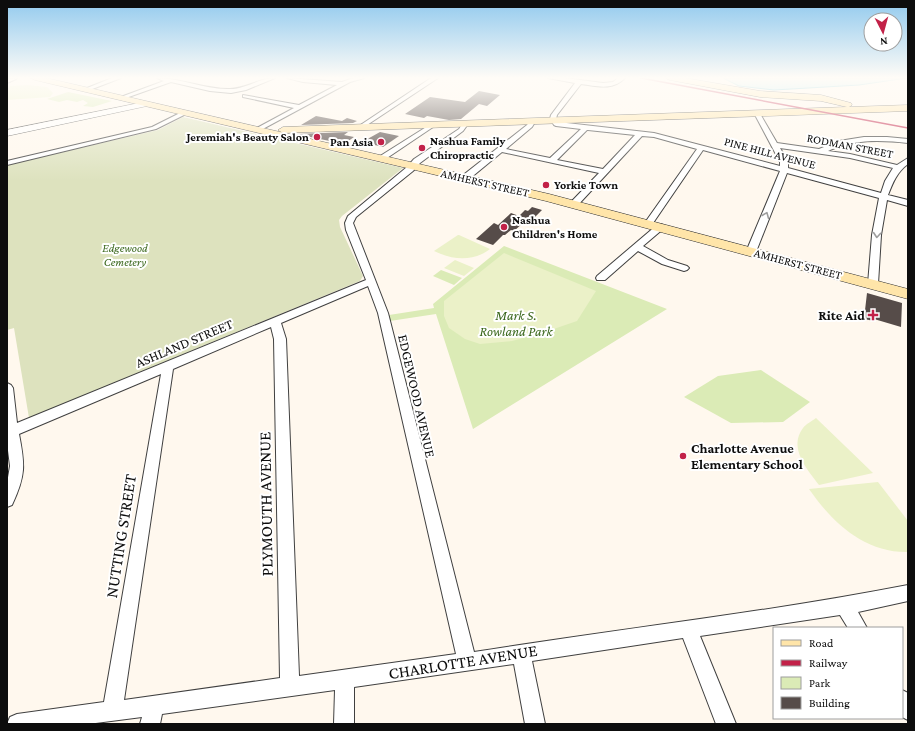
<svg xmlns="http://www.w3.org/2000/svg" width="915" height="731" viewBox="0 0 915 731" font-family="'Crimson Pro',serif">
<rect width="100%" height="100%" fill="#fff8ee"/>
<g fill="#dbebb6">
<polygon points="68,92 112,101 93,107 83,106 88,103 83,100 77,102 67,100 59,102 47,99"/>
<polygon points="504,246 667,309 473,429 436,314 390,321 389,315 434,308 433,304"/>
<polygon points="441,270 462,278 454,285 433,276"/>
<polygon points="761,370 810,402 783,422 731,423 684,397 718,376"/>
</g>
<polygon fill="#dde2be" points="183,117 403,168 342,216 339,220 340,227 363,276 360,281 29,418 14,328 7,330 7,165 158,130"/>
<g fill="#ebf1c8">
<polygon points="28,85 47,87 53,93 50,97 7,100 7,90 10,86"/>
<path d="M458,235H459L490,249C473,262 452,260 434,251Z"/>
<polygon points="504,253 596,291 577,321 545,332 512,341 480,344 465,339 449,328 444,316 444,301"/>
<polygon points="455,260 474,268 464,276 444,268"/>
<path d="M816,418L873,473L819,485C807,469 788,448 803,428C806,424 812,421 816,418Z"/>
<path d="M878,482L908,521V552C864,553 832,522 809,489Z"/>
</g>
<polygon fill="#b1ebf8" stroke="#35b1d1" points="723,78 907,78 859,85 774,90 739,86"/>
<g fill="#564c49">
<polygon points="479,91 500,95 487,106 479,104 461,119 449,120 427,116 424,118 405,114 430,97 465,102"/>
<polygon points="316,116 342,121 347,118 357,121 353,123 301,125"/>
<polygon points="348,132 344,135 354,137 344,144 296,134"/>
<polygon points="380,132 399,136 383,147 362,142"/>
<polygon points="532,207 542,210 535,217 532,216 525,223 523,223 514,231 511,230 505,235 503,235 493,245 476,239 494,223 498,225 511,213 519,216 525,210 528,211"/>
<polygon points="867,293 902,303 901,327 874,319 874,321 864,319"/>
</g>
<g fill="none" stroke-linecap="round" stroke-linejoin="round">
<g stroke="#404040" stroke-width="2">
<g id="minor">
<polygon points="17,78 16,79 7,83 7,79"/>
<polygon points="112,78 121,78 87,91 82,90"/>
<path d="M157,78C182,78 205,90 230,89C246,89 259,78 275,78L246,90L231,93L210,91L171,82L123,99L118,98L164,81Z"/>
<polygon points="287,78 342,82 353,78 364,78 350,82 259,131 255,131 255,129 294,108 243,97 243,95 299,105 337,85 303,82"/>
<polygon points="431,78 438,78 361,129 356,128"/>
<path d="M548,78H565L603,83L613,82L618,78H625C612,91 597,86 581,84L557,115L556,119L558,122L654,133L780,166V162L754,113L755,112H759L777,143L819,149L839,141L864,137H887L908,139V143C881,140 853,139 828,151L850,154L897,165L908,158V164C897,172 893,182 888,195L908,200V206L887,200L881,235L878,284L873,287L868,284L872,235L879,198L787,173L756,252L751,255L748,254L746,252L780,171L703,150L651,226H645L644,224L697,149L654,137L642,136L577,206L574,207L570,204L571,202L599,173L502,152L468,180H462V176L527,125L530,121L535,122L532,127L506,149L550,158L581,129L556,126L554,125L550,119L551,115L575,83ZM587,130H588L635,135L603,169L557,160ZM780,148L850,158L893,168L885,181L881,193L788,168V162Z"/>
<polygon points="184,111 187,113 186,114 156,129 7,165 7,161 152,127"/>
<path d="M465,122L468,124L463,131L420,163L413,171L356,217L353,223L388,313L474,652C618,629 764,613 908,585V601L858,612L867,628H848L840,615L700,636L736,724H716L683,638L532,661L545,724H525L514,664L354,687V724H334L335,690L162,714L160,724H140L142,717L88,724H7L10,717L17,714L104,702L161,374L19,434C25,465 26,475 12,505L7,507V483L10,466L7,443V383L11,385L13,388L17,423L366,280L346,230L345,223L348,216L407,167L414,159L459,129L463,123ZM368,286L378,313L456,654L299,676L286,339L281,323ZM271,327L274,339L280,678L124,700L173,369Z"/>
<polygon points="431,124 436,125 384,160 381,160 377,158"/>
<polygon points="660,224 663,225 664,227 663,229 643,246 668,260 687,266 689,268 687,270 684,271 662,264 638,251 605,280 597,280 596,278 597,276 657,225"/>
<polygon points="902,690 908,693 908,720 902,717"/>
</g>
</g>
<g stroke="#404040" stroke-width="1">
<polygon id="tertiary" points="144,102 147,102 147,106 7,136 7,130"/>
</g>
<g stroke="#2f2f2f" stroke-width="1">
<g id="secondary">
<polygon points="31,78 46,78 549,194 908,289 908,299 546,201 35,80"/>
<polygon points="666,78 685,78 760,91 821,95 851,103 852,105 849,107 908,105 908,111 283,133 278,130 283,127 847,107 821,101 760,97 670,80"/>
</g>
</g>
<use href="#minor" fill="#fff" fill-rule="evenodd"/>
<use href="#tertiary" fill="#fff" fill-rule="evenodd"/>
<use href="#secondary" fill="#ffe5a9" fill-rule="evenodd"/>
<polyline stroke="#c22148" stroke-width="1.5" points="641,78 908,128"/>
</g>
<defs><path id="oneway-chevron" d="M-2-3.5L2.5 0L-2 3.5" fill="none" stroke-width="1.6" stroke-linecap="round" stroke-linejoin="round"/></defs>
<g stroke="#9e9e9e">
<use href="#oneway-chevron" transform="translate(766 215) rotate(-68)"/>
<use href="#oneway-chevron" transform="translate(877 235) rotate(95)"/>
</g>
<linearGradient id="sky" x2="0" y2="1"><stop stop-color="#92caee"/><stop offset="0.43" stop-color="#fffcf7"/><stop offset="1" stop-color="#fffcf7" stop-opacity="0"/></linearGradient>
<rect width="915" height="181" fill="url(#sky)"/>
<g fill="#c22148" stroke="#fff" stroke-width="1.5">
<circle cx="317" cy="137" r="4"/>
<circle cx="381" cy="142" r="4"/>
<circle cx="422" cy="148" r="4"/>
<circle cx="546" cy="185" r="4"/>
<circle cx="504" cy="227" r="4"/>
<path d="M871 309h4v4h4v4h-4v4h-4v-4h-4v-4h4z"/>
<circle cx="683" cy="456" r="4"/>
</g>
<g text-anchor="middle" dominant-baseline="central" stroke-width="4" stroke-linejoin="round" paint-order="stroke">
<g font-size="12" font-weight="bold" fill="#0d0d0d" stroke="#fff" text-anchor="start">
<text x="309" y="137" text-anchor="end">Jeremiah's Beauty Salon</text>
<text x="430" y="141">Nashua Family<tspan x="430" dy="14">Chiropractic</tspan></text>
<text x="373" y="142" text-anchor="end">Pan Asia</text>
<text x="554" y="185">Yorkie Town</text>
<text x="512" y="220">Nashua<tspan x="512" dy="14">Children's Home</tspan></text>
</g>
<g font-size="12" fill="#0d0d0d" stroke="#fff">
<text transform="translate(850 146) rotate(11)">RODMAN STREET</text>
<text transform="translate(770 153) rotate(15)">PINE HILL AVENUE</text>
<text transform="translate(485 183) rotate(13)">AMHERST STREET</text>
<text transform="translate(798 264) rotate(15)">AMHERST STREET</text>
</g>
<g font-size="12" font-style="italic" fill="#3a671c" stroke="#fff">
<text x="125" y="248">Edgewood<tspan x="125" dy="14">Cemetery</tspan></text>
</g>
<g font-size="14" font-style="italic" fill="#3a671c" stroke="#fff">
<text x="516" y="315">Mark S.<tspan x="516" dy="16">Rowland Park</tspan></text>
</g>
<g font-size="14" font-weight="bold" fill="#0d0d0d" stroke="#fff" text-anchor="end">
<text x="865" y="315">Rite Aid</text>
<text x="691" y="448" text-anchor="start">Charlotte Avenue<tspan x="691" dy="16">Elementary School</tspan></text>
</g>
<g font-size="14" fill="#0d0d0d" stroke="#fff">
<text transform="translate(184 343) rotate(-23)">ASHLAND STREET</text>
<text transform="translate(417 396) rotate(77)">EDGEWOOD AVENUE</text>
</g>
<g font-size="17" fill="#0d0d0d" stroke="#fff">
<text transform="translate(266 504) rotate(-91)">PLYMOUTH AVENUE</text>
<text transform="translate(121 536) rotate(-81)">NUTTING STREET</text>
<text transform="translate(463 662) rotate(-9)">CHARLOTTE AVENUE</text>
</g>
</g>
<rect width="915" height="731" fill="none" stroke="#0d0d0d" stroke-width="16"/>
<rect x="773" y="627" width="130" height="92" fill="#ffffff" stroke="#9e9e9e"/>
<rect x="781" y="640" width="20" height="6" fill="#ffe5a9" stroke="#9e9e9e"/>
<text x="809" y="647" font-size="12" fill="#0d0d0d">Road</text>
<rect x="781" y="660" width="20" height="6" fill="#c22148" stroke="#9e9e9e"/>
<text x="809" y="667" font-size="12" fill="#0d0d0d">Railway</text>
<rect x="781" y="677" width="20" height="12" fill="#dbebb6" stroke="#9e9e9e"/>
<text x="809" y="687" font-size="12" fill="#0d0d0d">Park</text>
<rect x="781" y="697" width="20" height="12" fill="#564c49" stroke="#9e9e9e"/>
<text x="809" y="707" font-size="12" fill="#0d0d0d">Building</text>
<g transform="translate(883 32) rotate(174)"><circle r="19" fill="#ffffff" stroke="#9e9e9e"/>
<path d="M0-3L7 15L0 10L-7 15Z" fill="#c22148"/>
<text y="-6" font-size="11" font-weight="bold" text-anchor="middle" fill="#0d0d0d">N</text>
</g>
</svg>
